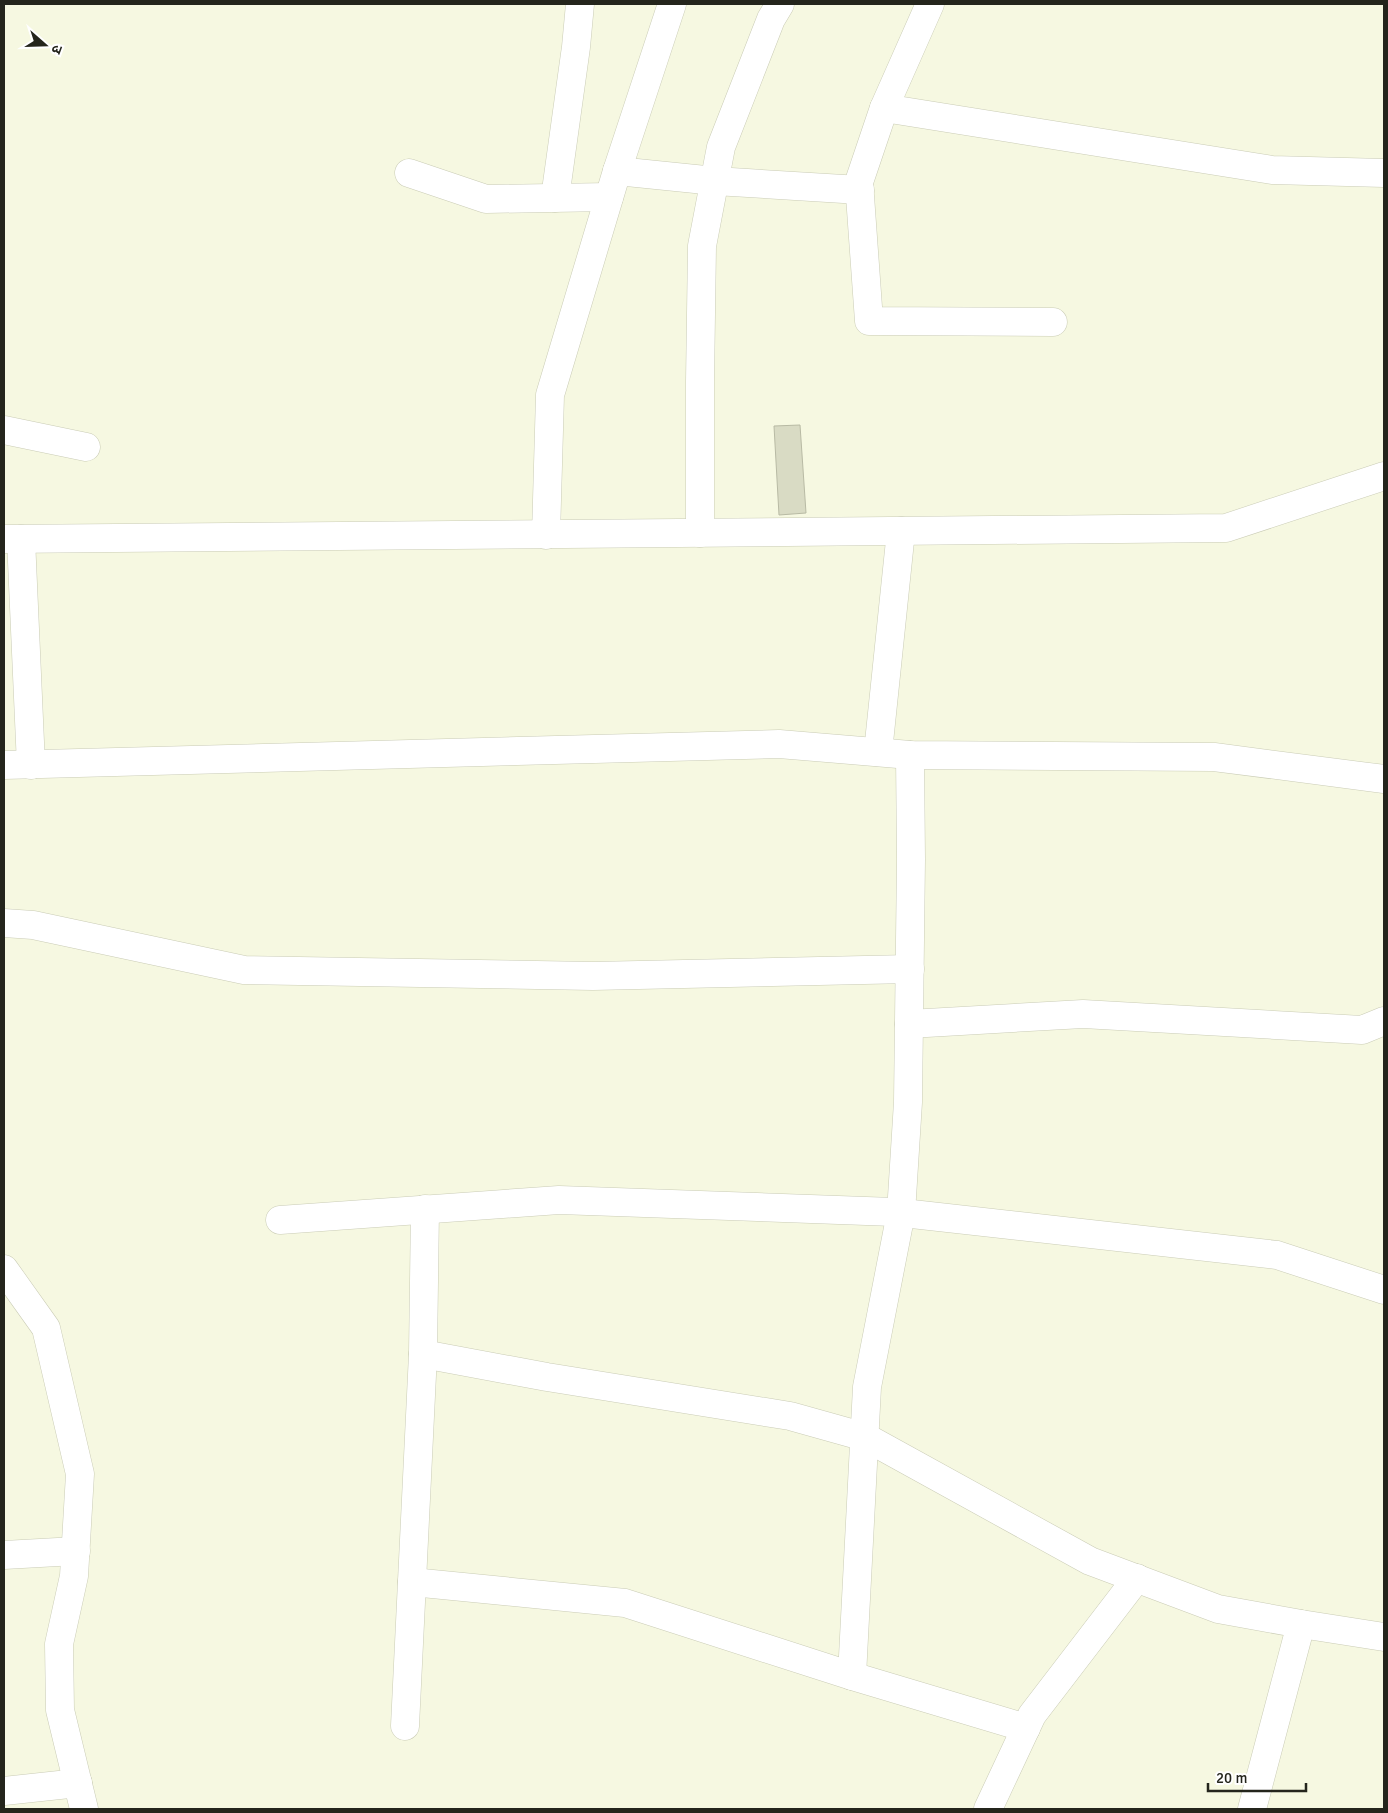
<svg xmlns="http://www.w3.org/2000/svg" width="1388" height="1813" viewBox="0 0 1388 1813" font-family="Signika,'Noto Sans Devanagari',sans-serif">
<rect width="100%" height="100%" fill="#f6f8e1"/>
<polygon fill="#d9dbc4" stroke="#b8baa4" points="800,425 806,513 779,515 774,426"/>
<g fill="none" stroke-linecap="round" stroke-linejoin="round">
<g stroke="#caccb6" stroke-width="29">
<g id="minor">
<polyline points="930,4 884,108 859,182 869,321 1053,322"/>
<polyline points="884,108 1272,170 1384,173"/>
<polyline points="617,171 672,4"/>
<polyline points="409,173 486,199 609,197"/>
<polyline points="555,198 576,47 580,4"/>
<polyline points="4,430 86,447"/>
<polyline points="700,533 700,382 702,246 721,147 771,19 780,4"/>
<polyline points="546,535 550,395 617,171 715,181 860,190"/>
<polyline points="4,539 1226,528 1384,476"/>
<polyline points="21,539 31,765"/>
<polyline points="878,752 901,531"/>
<polyline points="4,765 779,744 910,755 1214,757 1384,779"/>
<polyline points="4,923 33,925 244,970 593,976 910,969"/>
<polyline points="909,1024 1083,1014 1362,1030 1384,1021"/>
<polyline points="280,1220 559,1200 894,1212 1277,1255 1384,1290"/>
<polyline points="4,1269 46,1328 80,1474 74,1576 59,1644 60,1710 84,1809"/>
<polyline points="423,1354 547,1377 790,1416 865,1437 1090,1561 1218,1609 1301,1624 1384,1637"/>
<polyline points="4,1555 76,1551"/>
<polyline points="412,1582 625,1603 852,1676 1026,1728"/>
<polyline points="852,1676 867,1387 901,1213 908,1102 911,859 910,755"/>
<polyline points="405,1726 423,1354 425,1209"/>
<polyline points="4,1791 78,1783"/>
<polyline points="988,1809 1032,1715 1137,1578"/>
<polyline points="1252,1809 1301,1624"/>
</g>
</g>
<use href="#minor" stroke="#fff" stroke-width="28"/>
</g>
<rect width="1388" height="1813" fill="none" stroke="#24251c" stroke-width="10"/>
<g transform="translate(45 45) rotate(110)" stroke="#ffffff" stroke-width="4" paint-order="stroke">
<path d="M0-4L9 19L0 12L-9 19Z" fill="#24251c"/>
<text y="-8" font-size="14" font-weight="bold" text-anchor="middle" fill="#24251c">उ</text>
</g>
<path d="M1208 1783v8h98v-8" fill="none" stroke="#24251c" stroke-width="2.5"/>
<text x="1216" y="1783" font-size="15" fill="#24251c" stroke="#ffffff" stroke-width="4" paint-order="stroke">20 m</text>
</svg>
